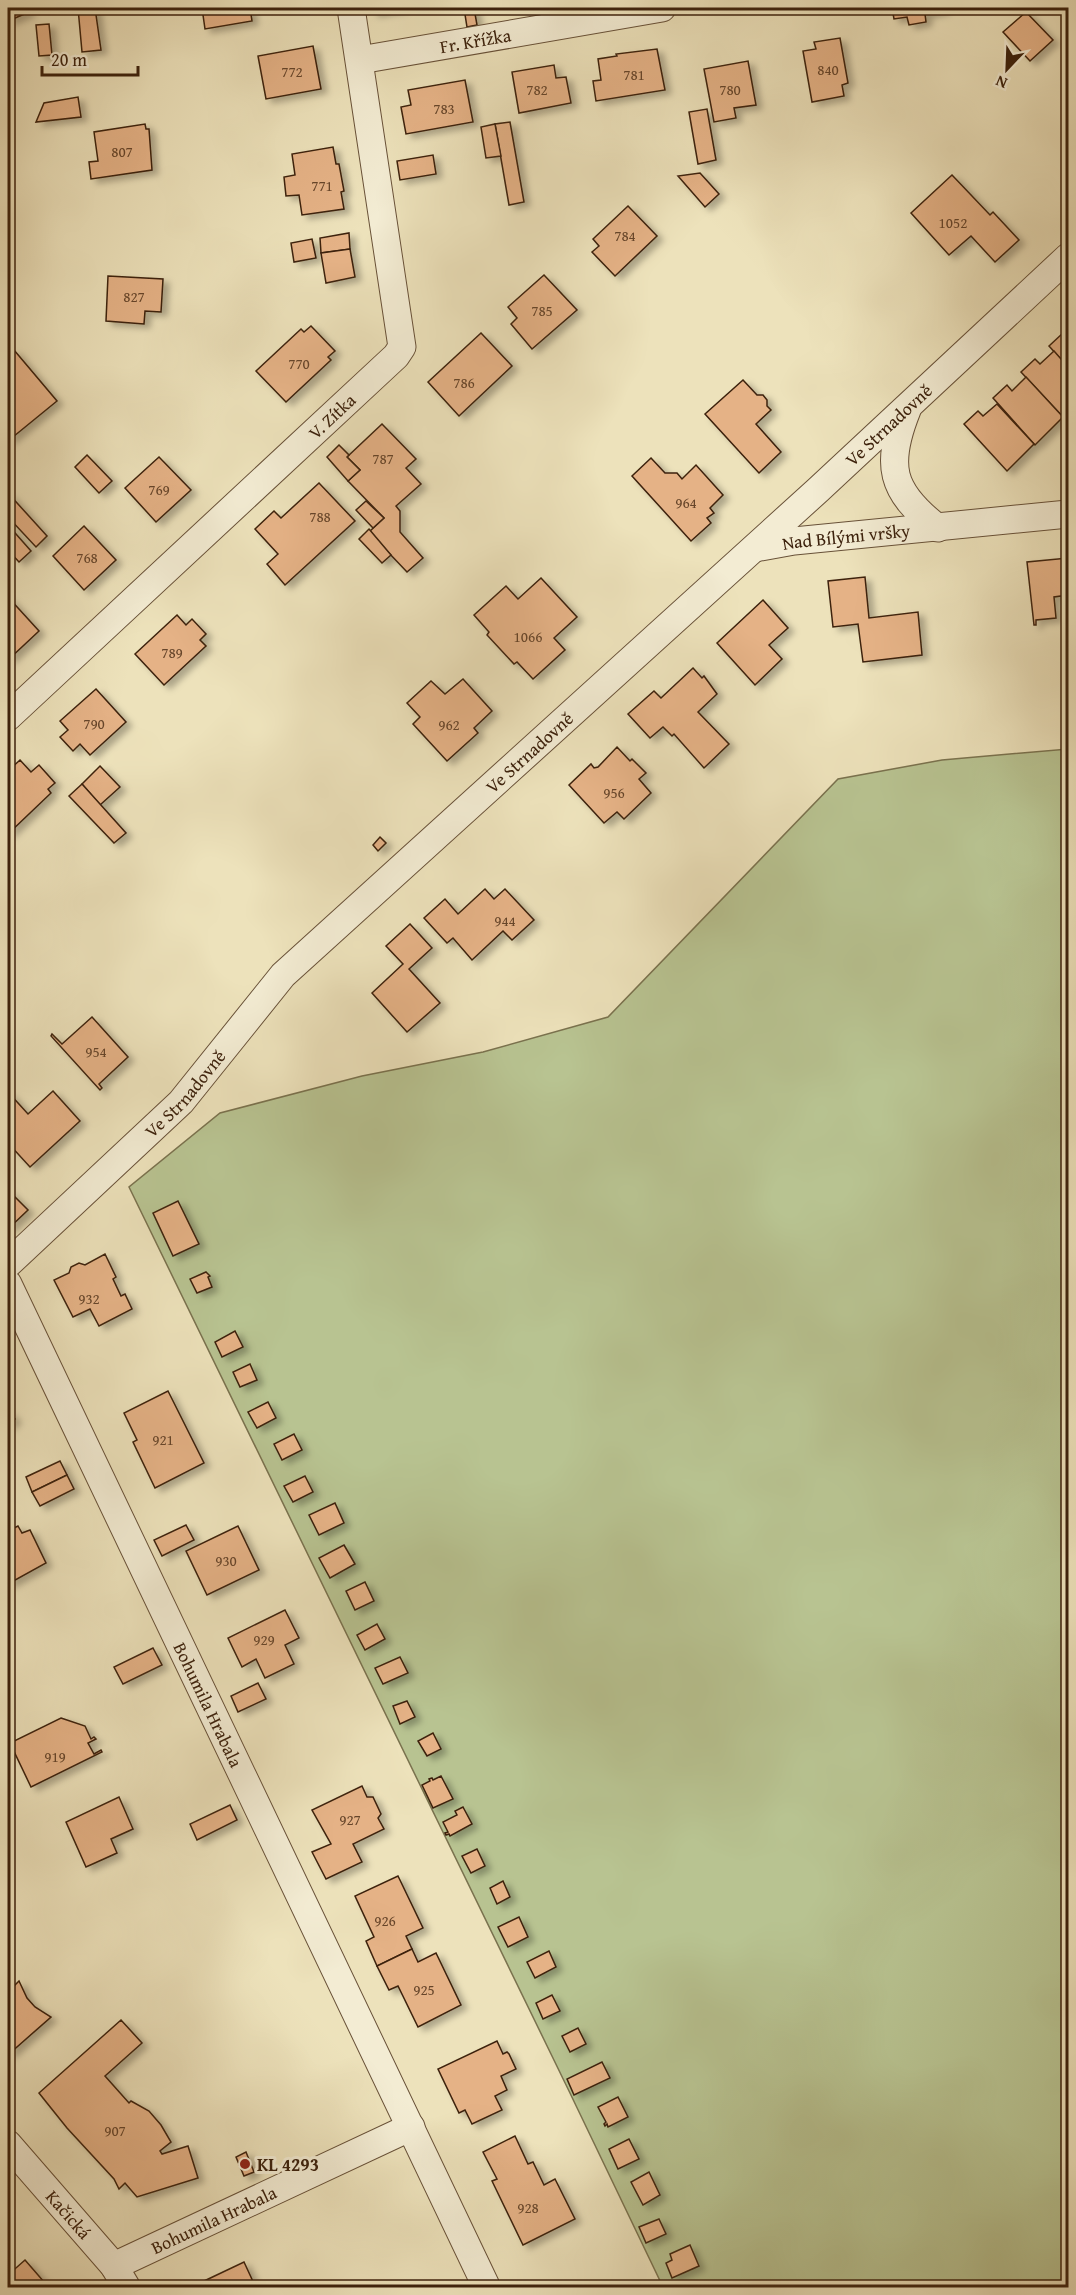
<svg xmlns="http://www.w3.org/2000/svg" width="1076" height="2295" viewBox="0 0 1076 2295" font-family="'Gentium Book Plus',serif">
<defs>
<filter id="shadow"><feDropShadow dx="6" dy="4" stdDeviation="3" flood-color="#0004"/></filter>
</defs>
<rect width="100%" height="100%" fill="#ede2bb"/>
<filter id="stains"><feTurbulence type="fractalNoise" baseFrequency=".00333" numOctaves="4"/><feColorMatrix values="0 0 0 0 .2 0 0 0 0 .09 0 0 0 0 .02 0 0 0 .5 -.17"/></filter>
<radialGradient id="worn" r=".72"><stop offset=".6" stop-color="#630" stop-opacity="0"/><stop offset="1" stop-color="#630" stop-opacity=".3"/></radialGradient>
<polygon fill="#b8c391" stroke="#7a724e" stroke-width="1.5" points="1068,749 1068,2287 663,2287 569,2091 129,1187 220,1113 362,1076 483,1052 608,1017 838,779 942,760"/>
<g fill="#e5b286" stroke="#3c210c" stroke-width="1.5" filter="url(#shadow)">
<polygon points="8,8 27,8 29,12 8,21"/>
<polygon points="78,8 95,8 101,50 82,52"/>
<polygon points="202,8 250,8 252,21 205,29"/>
<polygon points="372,8 402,8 373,13"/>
<polygon points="464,8 474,8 477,25 467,27"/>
<polygon points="892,8 943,8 944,10 925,14 926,22 909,25 907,17 894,19"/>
<polygon points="1026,12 1053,40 1030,61 1003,32"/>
<polygon points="49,24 52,55 39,56 36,25"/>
<polygon points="840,38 848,83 842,85 844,96 812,102 803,51 816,49 814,42"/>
<polygon points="313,46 321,89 266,99 258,56"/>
<polygon points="657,49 665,90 596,101 593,81 601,80 598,59 617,56 616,54"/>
<polygon points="748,61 756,105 734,108 736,118 714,122 704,69"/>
<polygon points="554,65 556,78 566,77 571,103 519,113 512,72"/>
<polygon points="465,80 473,122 406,134 401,107 411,105 408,90"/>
<polygon points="78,97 81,117 36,122 44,103"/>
<polygon points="707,109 716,160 698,164 689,112"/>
<polygon points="510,122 524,202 509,205 495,124"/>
<polygon points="145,124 146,129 149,129 152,170 91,179 89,162 98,161 94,132"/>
<polygon points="495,124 501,156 486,158 481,127"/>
<polygon points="333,147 336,164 339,164 344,191 341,192 344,209 302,215 299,195 286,196 284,177 295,175 292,154"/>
<polygon points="433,155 436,174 400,180 397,161"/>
<polygon points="700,173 719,194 705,207 678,176"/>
<polygon points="952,175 990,215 993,212 1019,240 995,262 971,236 949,255 911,213"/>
<polygon points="628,206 657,236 615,276 592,252 599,246 593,239"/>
<polygon points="349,233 350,249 321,253 320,238"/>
<polygon points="312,239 316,258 294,262 291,243"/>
<polygon points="350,249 355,277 326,283 321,253"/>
<polygon points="544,275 577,310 532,349 511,324 517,318 508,307"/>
<polygon points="108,276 163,279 161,312 145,311 144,324 106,321"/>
<polygon points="311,326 335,351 328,357 331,360 286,402 256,371 301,329 304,332"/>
<polygon points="481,333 512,366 459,416 428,382"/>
<polygon points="1063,333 1068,338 1068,367 1049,346"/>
<polygon points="14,350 57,401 8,441 8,356"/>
<polygon points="1054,351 1068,367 1068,414 1064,418 1021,372 1035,359 1040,364"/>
<polygon points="1026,377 1063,417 1035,445 993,398 1007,385 1012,391"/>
<polygon points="743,380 757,395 763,395 767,400 767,406 771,410 756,424 781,452 759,473 705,414"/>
<polygon points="997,404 1034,444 1007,471 964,424 978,411 983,416"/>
<polygon points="382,424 416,459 406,468 421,484 396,506 400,511 400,532 423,558 407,572 369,532 384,518 348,481 360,470 347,457"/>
<polygon points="339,445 349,455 347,457 360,470 348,481 327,457"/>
<polygon points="87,455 112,481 99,493 75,467"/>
<polygon points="159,457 191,490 156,522 125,488"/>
<polygon points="651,458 665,473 677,473 682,479 696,465 723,495 710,508 714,513 707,518 711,523 691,541 632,476"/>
<polygon points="319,483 355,521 285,585 267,564 278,554 255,529 274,511 281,518"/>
<polygon points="8,493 47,536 36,547 8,517"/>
<polygon points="366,501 384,518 373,528 356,510"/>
<polygon points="8,525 31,551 19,562 8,550"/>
<polygon points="84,526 116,560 84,590 53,556"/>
<polygon points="369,529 391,555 382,563 359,539"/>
<polygon points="1068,558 1068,595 1054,597 1056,618 1036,620 1036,625 1034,625 1027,562"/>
<polygon points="865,577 869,618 918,612 922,655 863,662 858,624 833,627 828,581"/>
<polygon points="541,578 577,617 554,638 565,650 533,679 517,662 514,664 487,635 489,632 474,615 506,586 518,599"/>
<polygon points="8,597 39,631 8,660"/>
<polygon points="763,600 788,628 769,645 782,659 755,685 717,643"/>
<polygon points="177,615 186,625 192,619 206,634 200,640 206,646 164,685 135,654"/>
<polygon points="693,668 702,678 704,676 717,694 698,712 729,744 704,768 674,734 672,736 663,727 650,738 628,714 654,691 661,698"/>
<polygon points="463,679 492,711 474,728 478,733 447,761 413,724 420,717 407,703 431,681 445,694"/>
<polygon points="96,689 126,722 90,755 80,744 73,751 60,737 68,730 60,721"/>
<polygon points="617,747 630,761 632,759 646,773 639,779 651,793 624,819 617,812 604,823 569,785 591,764 594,768 598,767"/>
<polygon points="20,760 31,772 39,765 55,783 48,789 51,793 8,834 8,771"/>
<polygon points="100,766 120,787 100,805 82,784"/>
<polygon points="82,784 126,833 114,843 69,796"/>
<polygon points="380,837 386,843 378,851 373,845"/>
<polygon points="485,889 494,899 505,889 534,920 512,940 503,931 472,960 453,938 447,943 424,918 445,899 458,914"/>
<polygon points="410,924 432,948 409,969 440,1003 407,1032 372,993 403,964 386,946"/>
<polygon points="92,1017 128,1057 99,1084 102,1088 100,1090 51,1036 52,1034 62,1044"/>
<polygon points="53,1091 80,1121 30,1167 8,1143 8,1092 28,1114"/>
<polygon points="8,1190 28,1210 8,1229"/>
<polygon points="178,1201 199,1244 173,1256 153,1213"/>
<polygon points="105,1254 116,1277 113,1279 121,1296 125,1294 132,1309 99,1326 90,1309 73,1317 54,1280 69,1273 71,1267 79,1263 85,1265"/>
<polygon points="206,1272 210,1276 208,1277 212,1287 197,1293 190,1279"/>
<polygon points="235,1331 243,1347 222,1357 215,1342"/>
<polygon points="250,1364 257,1380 240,1387 233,1372"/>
<polygon points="168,1391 204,1463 155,1488 133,1442 137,1440 124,1413"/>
<polygon points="268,1402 276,1418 257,1428 248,1412"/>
<polygon points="8,1411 15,1419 8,1426"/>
<polygon points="294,1434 302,1450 282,1460 274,1444"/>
<polygon points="60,1461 67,1475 32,1492 26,1477"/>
<polygon points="67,1475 74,1489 40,1506 32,1492"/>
<polygon points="305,1476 313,1492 293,1502 284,1486"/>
<polygon points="335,1503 344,1523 319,1535 309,1515"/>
<polygon points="186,1525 194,1540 162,1556 154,1540"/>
<polygon points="18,1526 22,1533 30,1530 46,1563 8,1584 8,1531"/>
<polygon points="238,1526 259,1570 207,1595 186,1551"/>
<polygon points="344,1545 355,1564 330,1578 319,1558"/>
<polygon points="365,1582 374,1601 355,1610 346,1591"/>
<polygon points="285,1610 299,1638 285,1645 294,1664 265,1678 256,1659 242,1667 228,1638"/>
<polygon points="377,1624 385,1639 365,1650 357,1635"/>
<polygon points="153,1648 162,1665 123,1684 114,1667"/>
<polygon points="400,1657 408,1673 383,1684 375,1668"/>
<polygon points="258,1683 266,1699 238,1712 231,1696"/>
<polygon points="407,1701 415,1717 400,1724 393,1706"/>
<polygon points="61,1718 85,1726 91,1739 94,1737 96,1739 88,1743 94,1754 101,1750 102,1752 31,1787 10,1743"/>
<polygon points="433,1733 441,1749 427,1756 418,1741"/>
<polygon points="441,1776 453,1799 433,1808 422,1785 430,1781 429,1779 432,1778 433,1780"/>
<polygon points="362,1786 367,1797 373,1797 381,1814 378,1818 384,1829 353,1844 362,1862 326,1879 312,1852 331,1844 312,1810"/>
<polygon points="119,1797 133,1829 111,1839 117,1853 86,1867 66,1822"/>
<polygon points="230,1805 237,1820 197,1840 190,1824"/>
<polygon points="463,1807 472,1824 450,1836 449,1834 446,1835 445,1833 448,1832 443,1822 457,1815 455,1811"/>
<polygon points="477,1849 485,1866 471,1873 462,1856"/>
<polygon points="398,1876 423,1928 406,1936 412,1949 377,1966 366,1941 374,1937 355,1896"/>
<polygon points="503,1881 510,1897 497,1904 490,1888"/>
<polygon points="519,1917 528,1937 508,1947 498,1927"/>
<polygon points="412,1949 418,1962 436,1953 461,2005 418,2027 398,1986 389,1990 377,1966"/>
<polygon points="549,1951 556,1967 535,1978 527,1962"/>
<polygon points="19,1981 27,1998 35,2007 51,2017 9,2054 8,2053 8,1992"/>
<polygon points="552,1995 560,2011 543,2019 536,2003"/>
<polygon points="121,2020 142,2043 105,2076 129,2103 131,2101 149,2111 161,2125 171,2142 160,2151 162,2154 188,2146 198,2178 137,2197 125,2183 119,2189 114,2179 67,2128 39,2093"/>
<polygon points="578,2028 586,2044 570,2052 562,2036"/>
<polygon points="497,2041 503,2054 507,2052 509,2054 516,2069 501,2076 507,2090 495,2096 502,2110 472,2124 465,2110 459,2113 438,2069"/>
<polygon points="602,2062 610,2078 574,2095 567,2079"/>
<polygon points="618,2097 628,2117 608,2127 607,2124 605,2126 604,2124 606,2122 598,2107"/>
<polygon points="515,2136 528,2164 533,2162 544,2185 555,2179 575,2219 523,2245 492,2181 497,2179 483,2152"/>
<polygon points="629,2139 639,2159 618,2169 609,2149"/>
<polygon points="246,2152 254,2172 244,2176 236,2157"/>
<polygon points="649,2172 660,2195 643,2205 631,2182"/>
<polygon points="659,2219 666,2234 646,2243 639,2227"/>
<polygon points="690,2245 699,2266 672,2278 666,2263 672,2260 670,2254"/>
<polygon points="25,2260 45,2283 42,2288 8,2288 8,2275"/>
<polygon points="244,2262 256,2288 204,2288 202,2282"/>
</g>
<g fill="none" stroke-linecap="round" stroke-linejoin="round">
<g stroke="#685138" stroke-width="29">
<g id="minor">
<path id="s1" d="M360,60L662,8"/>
<path d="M907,410C885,465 890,491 938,528"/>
<path id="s2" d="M755,548L794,541L1068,514"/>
<path id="s3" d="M8,717L396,356L402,347L351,8"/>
<path id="s4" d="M8,1264L181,1102L283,975L818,490L1068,257"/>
<path id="s5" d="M8,1284L487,2288"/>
<path id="s6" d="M8,2144L114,2266L127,2288"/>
<path id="s7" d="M114,2266L411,2127"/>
</g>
</g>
<use href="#minor" stroke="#f3ecd3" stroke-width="27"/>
</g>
<circle fill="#8f2418" stroke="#f3ecd3" stroke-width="2" cx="245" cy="2164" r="6"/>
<g text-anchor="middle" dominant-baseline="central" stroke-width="6" stroke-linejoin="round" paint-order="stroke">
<g font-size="15" fill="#66452a">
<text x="828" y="69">840</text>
<text x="292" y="71">772</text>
<text x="634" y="74">781</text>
<text x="537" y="89">782</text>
<text x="730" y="89">780</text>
<text x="444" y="108">783</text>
<text x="122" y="151">807</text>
<text x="322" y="185">771</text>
<text x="953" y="222">1052</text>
<text x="625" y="235">784</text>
<text x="134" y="296">827</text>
<text x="542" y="310">785</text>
<text x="299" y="363">770</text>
<text x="464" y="382">786</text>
<text x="383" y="458">787</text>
<text x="159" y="489">769</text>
<text x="686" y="502">964</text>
<text x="320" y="516">788</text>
<text x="87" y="557">768</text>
<text x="528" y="636">1066</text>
<text x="172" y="652">789</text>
<text x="94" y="723">790</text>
<text x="449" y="724">962</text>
<text x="614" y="792">956</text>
<text x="505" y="920">944</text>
<text x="96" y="1051">954</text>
<text x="89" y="1298">932</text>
<text x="163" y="1439">921</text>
<text x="226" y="1560">930</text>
<text x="264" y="1639">929</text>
<text x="55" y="1756">919</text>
<text x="350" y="1819">927</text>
<text x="385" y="1920">926</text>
<text x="424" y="1989">925</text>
<text x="115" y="2130">907</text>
<text x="528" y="2207">928</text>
</g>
<g font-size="18" fill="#3c210c" stroke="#f3ecd3">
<text stroke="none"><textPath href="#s1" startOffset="117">Fr. Křížka</textPath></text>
<text stroke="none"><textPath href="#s3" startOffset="442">V. Zítka</textPath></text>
<text stroke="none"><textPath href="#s4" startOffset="1218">Ve Strnadovně</textPath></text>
<text stroke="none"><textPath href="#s2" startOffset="92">Nad Bílými vršky</textPath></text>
<text stroke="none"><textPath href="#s4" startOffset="732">Ve Strnadovně</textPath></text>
<text stroke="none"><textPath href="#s4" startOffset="246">Ve Strnadovně</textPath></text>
<text stroke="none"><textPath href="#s5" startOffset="466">Bohumila Hrabala</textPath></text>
<text stroke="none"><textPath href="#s6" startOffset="93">Kačická</textPath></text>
<text stroke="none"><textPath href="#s7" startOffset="110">Bohumila Hrabala</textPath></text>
</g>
<g font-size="18" font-weight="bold" fill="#3c210c" stroke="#f3ecd3" text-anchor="start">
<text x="257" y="2164">KL 4293</text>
</g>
</g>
<rect width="1076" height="2295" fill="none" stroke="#ede2bb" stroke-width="30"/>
<rect x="9" y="9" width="1058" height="2277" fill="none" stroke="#3c210c" stroke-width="3"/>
<rect x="15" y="15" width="1046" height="2265" fill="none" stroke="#3c210c" stroke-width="1.5"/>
<g transform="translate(1007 69) rotate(203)" stroke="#f3ecd3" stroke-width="4.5" paint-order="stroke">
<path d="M0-4.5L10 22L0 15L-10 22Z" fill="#3c210c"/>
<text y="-9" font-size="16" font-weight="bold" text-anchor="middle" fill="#3c210c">N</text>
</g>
<path d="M42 66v9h96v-9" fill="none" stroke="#3c210c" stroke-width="3"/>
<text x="51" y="66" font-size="18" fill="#3c210c" stroke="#f3ecd3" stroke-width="4.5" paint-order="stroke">20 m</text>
<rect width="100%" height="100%" filter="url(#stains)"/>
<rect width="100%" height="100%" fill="url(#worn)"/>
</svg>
